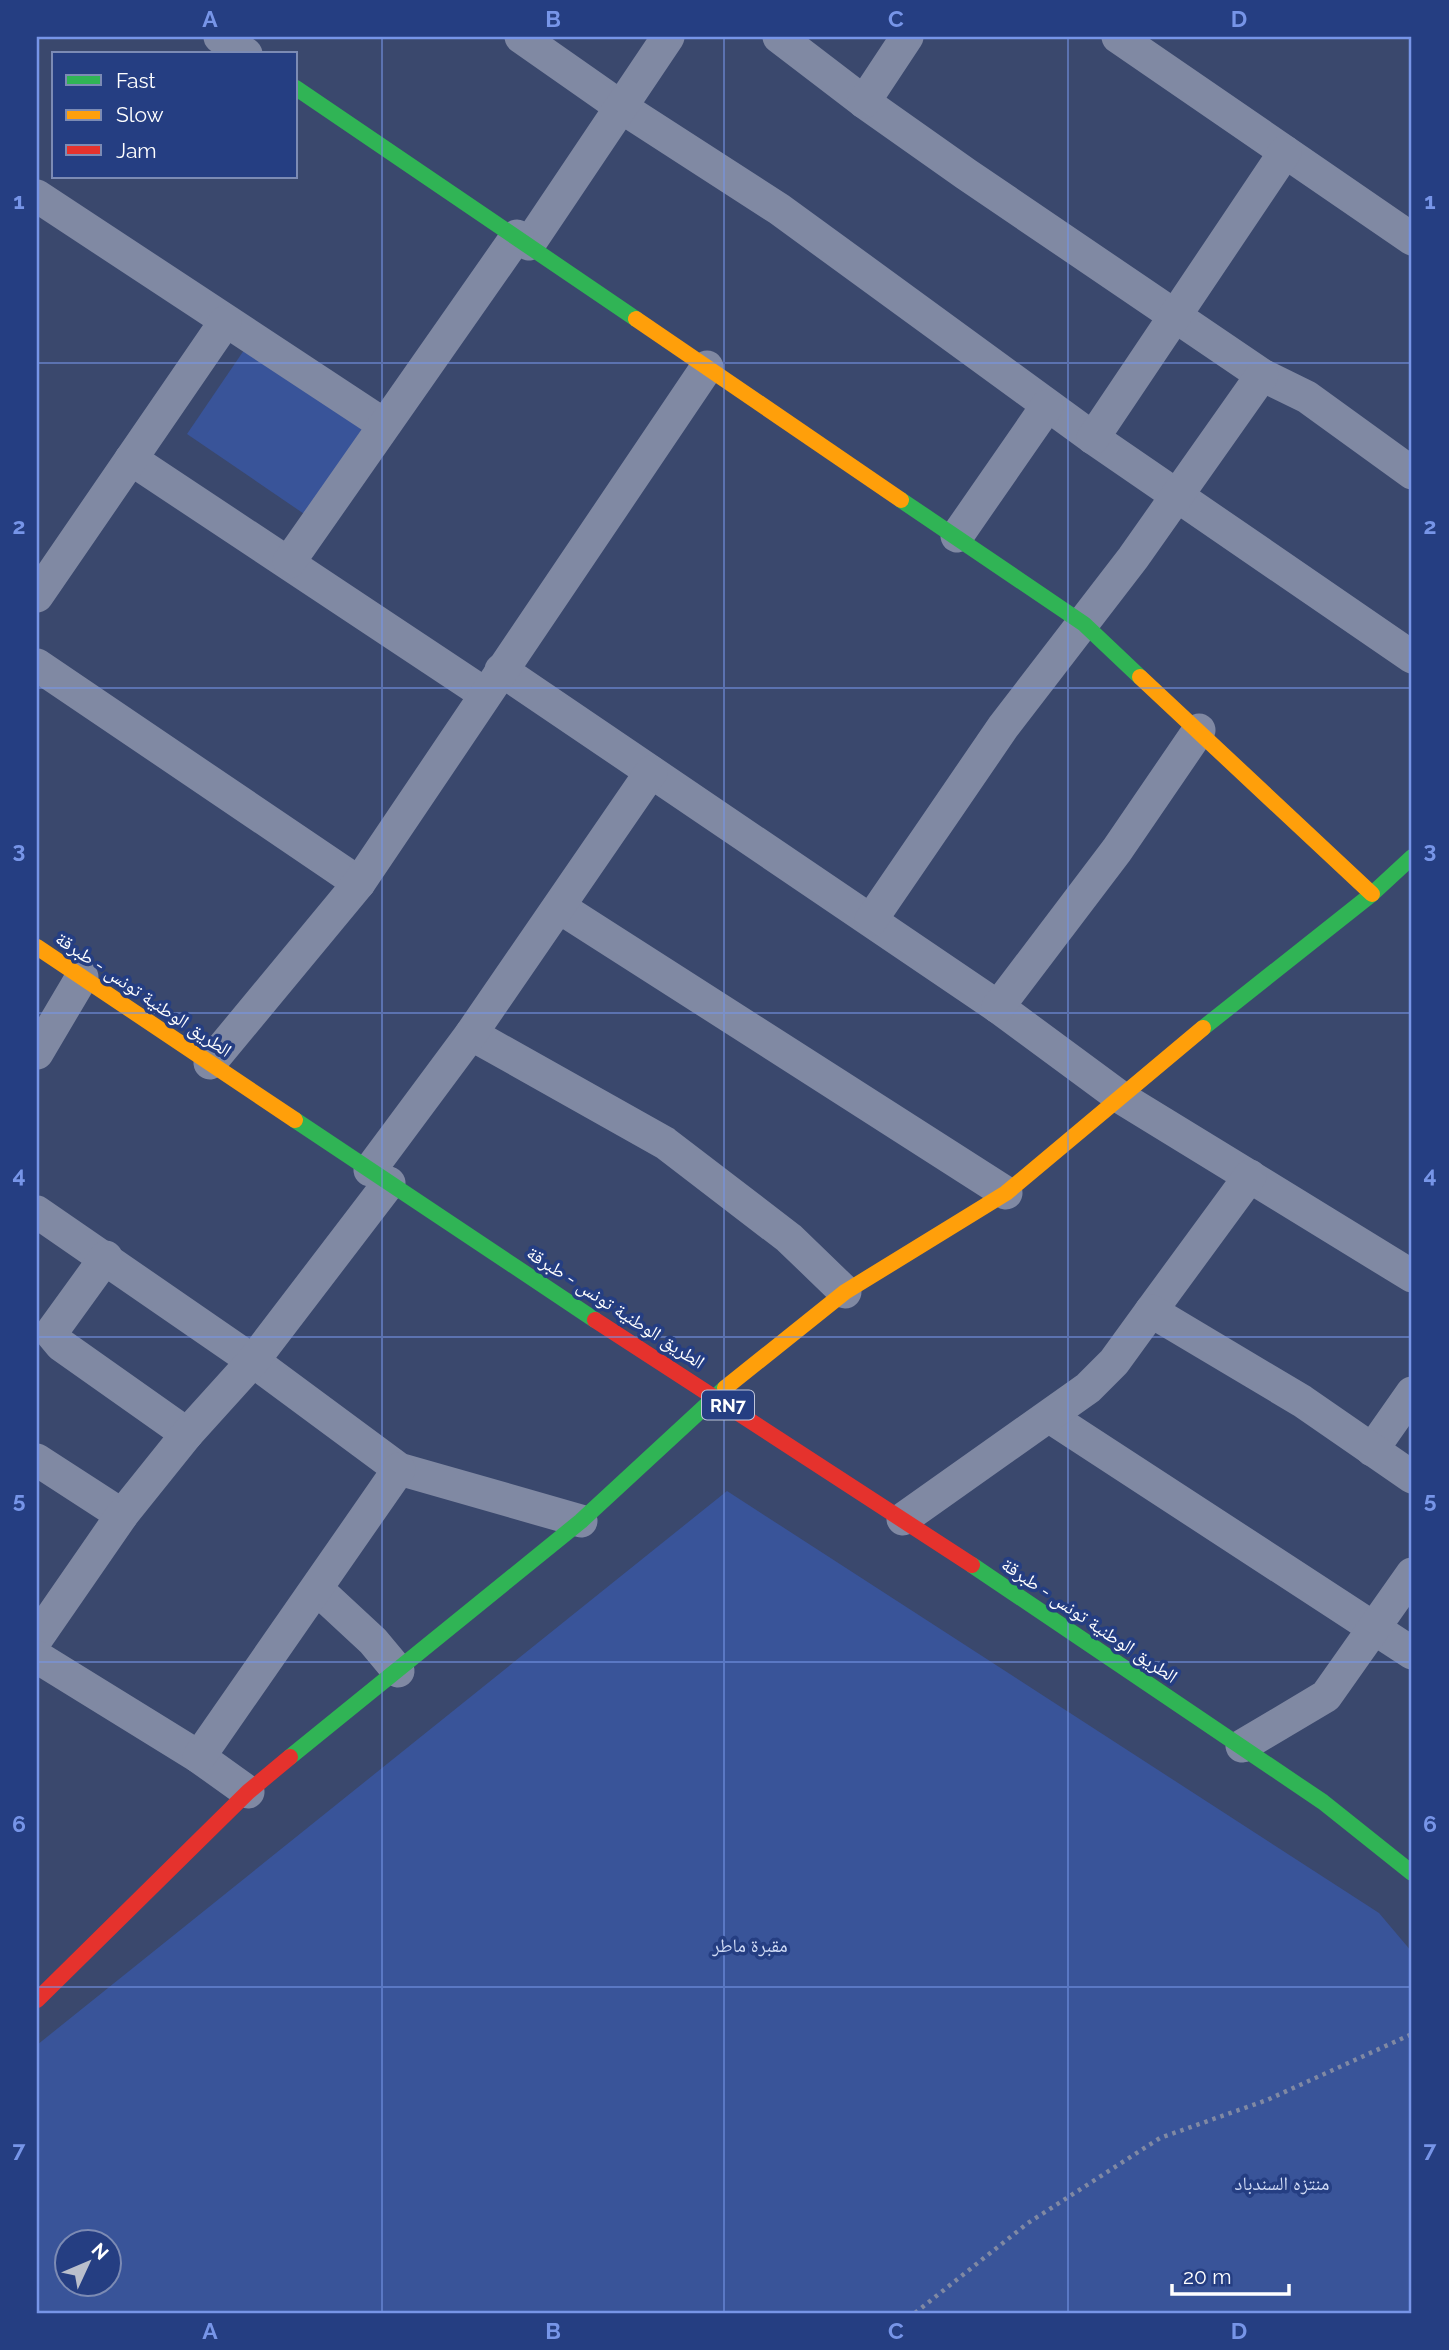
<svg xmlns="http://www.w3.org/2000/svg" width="1449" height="2350" viewBox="0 0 1449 2350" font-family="Raleway,'Noto Naskh Arabic',sans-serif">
<rect width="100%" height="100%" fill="#3a486d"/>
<g fill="#395499" fill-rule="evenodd">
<polygon points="257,331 382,416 313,520 187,434"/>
<path d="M727,1491L1379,1913L1412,1952V2313H37V2045ZM66,2242H108V2284H66Z"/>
</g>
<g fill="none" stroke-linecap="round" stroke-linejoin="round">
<polyline stroke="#8089a3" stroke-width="4.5" stroke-dasharray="3.5 5" stroke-linecap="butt" points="915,2313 1028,2223 1160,2138 1267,2100 1412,2034"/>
<g stroke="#8089a3" stroke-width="33">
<polyline points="220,37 246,54"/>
<polyline points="521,37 621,107 779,209 1093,438 1412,657"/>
<polyline points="779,37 864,102 966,174 1262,375 1307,397 1412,473"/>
<polyline points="1118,37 1412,239"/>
<polyline points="864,102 907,37"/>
<polyline points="37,196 383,424"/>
<polyline points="529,244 668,37"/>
<polyline points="1093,438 1285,152"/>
<polyline points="131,459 485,694"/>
<polyline points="957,536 1047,406"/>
<polyline points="289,562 517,236"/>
<polyline points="37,596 225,322"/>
<polyline points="37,665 359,883"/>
<polyline points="501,670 998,1007 1120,1097 1412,1276"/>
<polyline points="559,907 1006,1193"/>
<polyline points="871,920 1003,727 1133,558 1262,375"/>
<polyline points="998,1007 1117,850 1199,730"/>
<polyline points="471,1034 665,1143 789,1238 845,1292"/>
<polyline points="37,1053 82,977"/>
<polyline points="210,1063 359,883 707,367"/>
<polyline points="370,1170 471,1034 651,772"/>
<polyline points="37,1212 253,1361 399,1469 581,1521"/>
<polyline points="106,1257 51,1333 61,1345 187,1434"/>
<polyline points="1151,1311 1250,1176"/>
<polyline points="1050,1417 1412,1653"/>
<polyline points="1372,1450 1412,1393"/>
<polyline points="37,1460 122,1515"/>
<polyline points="903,1519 1088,1388 1114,1362 1151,1311 1302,1401 1412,1477"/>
<polyline points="318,1590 373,1641 398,1671"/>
<polyline points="37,1638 122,1515 187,1434 253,1361 389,1183"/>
<polyline points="37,1657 199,1757 248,1792"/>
<polyline points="1242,1746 1326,1696 1412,1574"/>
<polyline points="199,1757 399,1469"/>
</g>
<g stroke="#30b455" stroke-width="16">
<polyline points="296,88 636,319"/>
<polyline points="901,500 1084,624 1140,677"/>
<polyline points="1203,1028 1372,894 1412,857"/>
<polyline points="295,1120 595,1320"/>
<polyline points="972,1565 1323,1802 1412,1873"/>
<polyline points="290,1757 581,1521 725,1388"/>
</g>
<g stroke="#ff9f0a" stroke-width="16">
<polyline points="636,319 901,500"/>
<polyline points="1140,677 1372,894"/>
<polyline points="37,947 295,1120"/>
<polyline points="725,1388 845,1292 1006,1193 1203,1028"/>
</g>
<g stroke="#e5322d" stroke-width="16">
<polyline points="595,1320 972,1565"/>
<polyline points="37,2000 248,1792 290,1757"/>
</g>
</g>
<path fill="none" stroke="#7795e8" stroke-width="2" stroke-opacity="0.55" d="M382,37V2313M724,37V2313M1068,37V2313M37,363H1412M37,688H1412M37,1013H1412M37,1337H1412M37,1662H1412M37,1987H1412"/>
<g text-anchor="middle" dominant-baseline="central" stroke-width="7" stroke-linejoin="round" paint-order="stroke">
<rect fill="#253e82" stroke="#bec5da" stroke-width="2" x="702" y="1390.5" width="52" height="29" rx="5"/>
<g font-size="18" font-weight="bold" fill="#fff">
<text x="728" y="1405">RN7</text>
</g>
<g font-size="19" fill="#fff" stroke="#253e82">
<text transform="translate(144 994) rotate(34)">الطريق الوطنية تونس - طبرقة</text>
<text transform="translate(616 1307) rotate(33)">الطريق الوطنية تونس - طبرقة</text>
<text transform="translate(1090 1620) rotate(34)">الطريق الوطنية تونس - طبرقة</text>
</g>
<g font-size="19" fill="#d0dbf6" stroke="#253e82">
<text x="750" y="1945">مقبرة ماطر</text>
<text x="1282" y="2183">منتزه السندباد</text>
</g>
</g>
<rect width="1449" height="2350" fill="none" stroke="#253e82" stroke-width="77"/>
<rect x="52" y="52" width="245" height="126" fill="#253e82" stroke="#7c8bb4" stroke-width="2"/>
<rect x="66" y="75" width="35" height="10" fill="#30b455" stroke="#7c8bb4" stroke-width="2"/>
<text x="116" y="88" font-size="21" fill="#ffffff">Fast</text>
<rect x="66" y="110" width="35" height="10" fill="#ff9f0a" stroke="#7c8bb4" stroke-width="2"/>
<text x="116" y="122" font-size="21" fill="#ffffff">Slow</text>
<rect x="66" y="145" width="35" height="10" fill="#e5322d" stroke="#7c8bb4" stroke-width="2"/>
<text x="116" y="158" font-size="21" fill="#ffffff">Jam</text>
<g transform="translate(88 2263) rotate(46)"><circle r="33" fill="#253e82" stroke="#7c8bb4" stroke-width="2"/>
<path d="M0-5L12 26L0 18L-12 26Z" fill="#babfcc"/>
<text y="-10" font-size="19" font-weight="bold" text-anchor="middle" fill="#ffffff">N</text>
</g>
<path d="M1172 2284v10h117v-10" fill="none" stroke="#ffffff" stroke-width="3.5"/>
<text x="1183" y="2284" font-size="21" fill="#ffffff" stroke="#253e82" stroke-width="5" paint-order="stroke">20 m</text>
<rect x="38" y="38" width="1372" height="2274" fill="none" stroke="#7795e8" stroke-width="2.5"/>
<g font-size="23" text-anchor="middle" font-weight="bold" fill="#7795e8">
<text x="210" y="27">A</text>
<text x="553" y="27">B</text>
<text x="896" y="27">C</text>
<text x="1239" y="27">D</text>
<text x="19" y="209">1</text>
<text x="1430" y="209">1</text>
<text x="19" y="534">2</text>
<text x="1430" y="534">2</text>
<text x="19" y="858">3</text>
<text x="1430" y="858">3</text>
<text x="19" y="1183">4</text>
<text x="1430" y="1183">4</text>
<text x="19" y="1508">5</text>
<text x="1430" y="1508">5</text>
<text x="19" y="1832">6</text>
<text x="1430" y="1832">6</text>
<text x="19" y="2157">7</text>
<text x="1430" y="2157">7</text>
<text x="210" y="2339">A</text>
<text x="553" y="2339">B</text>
<text x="896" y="2339">C</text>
<text x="1239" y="2339">D</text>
</g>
</svg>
